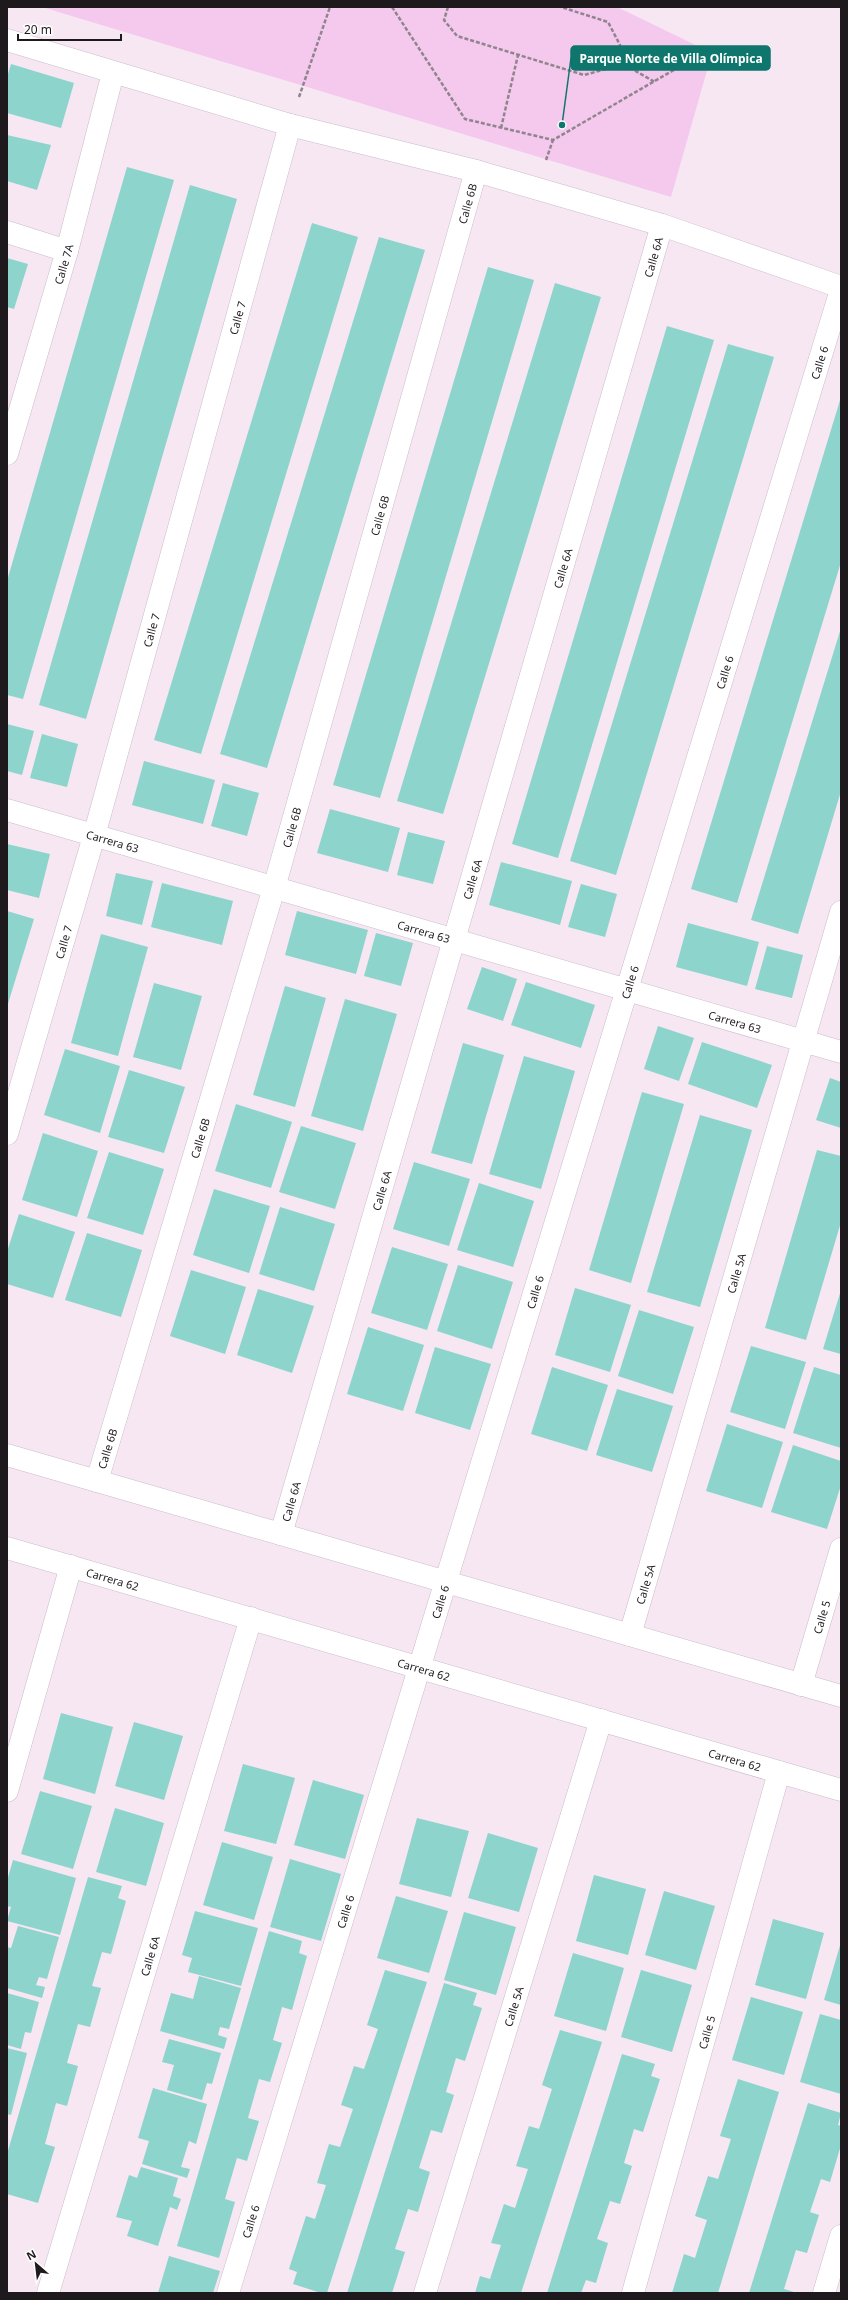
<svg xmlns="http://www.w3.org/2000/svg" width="848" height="2300" viewBox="0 0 848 2300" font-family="'Noto Sans',sans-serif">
<rect width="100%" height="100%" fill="#f6e7f3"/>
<polygon fill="#f5c8ed" points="42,7 617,7 712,53 671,197"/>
<g fill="#8cd4cc">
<polygon points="11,64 74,83 61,128 7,113 7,77"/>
<polygon points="7,135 51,145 37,190 7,181"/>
<polygon points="127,167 174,180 23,699 7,695 7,581"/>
<polygon points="190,185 237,199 86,719 39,705"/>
<polygon points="312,223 358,237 201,754 154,740"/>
<polygon points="379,237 425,250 267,768 220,754"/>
<polygon points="7,258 28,264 14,309 7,307"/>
<polygon points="488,267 534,280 380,798 333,785"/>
<polygon points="555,283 601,297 443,814 397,801"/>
<polygon points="667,326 714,340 558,858 512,844"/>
<polygon points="728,344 774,357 616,875 570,861"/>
<polygon points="841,397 841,562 737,903 691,889"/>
<polygon points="841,628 841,791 798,934 751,920"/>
<polygon points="7,724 34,731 22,775 7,771"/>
<polygon points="42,734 78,744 67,787 30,778"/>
<polygon points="144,761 215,780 203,824 132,805"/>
<polygon points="223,783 259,793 247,836 211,826"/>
<polygon points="330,809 400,828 388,872 317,853"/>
<polygon points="408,832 445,841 433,884 397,875"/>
<polygon points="7,844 50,854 39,898 7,890"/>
<polygon points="501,862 572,881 560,925 489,905"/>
<polygon points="116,873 153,881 142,925 106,916"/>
<polygon points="162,883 233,901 222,945 151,927"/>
<polygon points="581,884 617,894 605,937 568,927"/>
<polygon points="7,911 34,919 7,1007"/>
<polygon points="297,911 368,930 356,974 285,955"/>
<polygon points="688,923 759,942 747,986 676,967"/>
<polygon points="376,933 413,943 401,986 364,976"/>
<polygon points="101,934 148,947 118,1056 71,1043"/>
<polygon points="767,946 803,955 792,998 755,989"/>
<polygon points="482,967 517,979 503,1021 467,1009"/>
<polygon points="526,982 595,1005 581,1048 511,1025"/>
<polygon points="154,983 202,996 181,1070 133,1057"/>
<polygon points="285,986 326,998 295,1107 253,1095"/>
<polygon points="345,999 397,1014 363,1131 311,1116"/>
<polygon points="658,1026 694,1038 679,1081 644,1069"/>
<polygon points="702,1042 772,1065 757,1108 688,1084"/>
<polygon points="463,1043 504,1055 472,1164 431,1153"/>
<polygon points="65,1049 120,1066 100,1133 44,1115"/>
<polygon points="524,1056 575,1071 541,1189 489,1174"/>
<polygon points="129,1070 185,1087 164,1153 108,1137"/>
<polygon points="830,1078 841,1082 841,1128 816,1120"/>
<polygon points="642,1092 684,1104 631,1283 589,1270"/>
<polygon points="236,1104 292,1122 271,1188 215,1171"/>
<polygon points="700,1115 752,1130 700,1307 647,1292"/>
<polygon points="301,1126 356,1143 335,1209 279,1192"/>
<polygon points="43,1133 98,1151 77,1217 22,1200"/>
<polygon points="817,1150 841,1156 841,1222 806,1340 765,1328"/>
<polygon points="109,1152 164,1169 143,1235 87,1218"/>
<polygon points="414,1162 470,1179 449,1246 393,1229"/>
<polygon points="479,1183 534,1201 513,1267 457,1250"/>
<polygon points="214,1189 270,1206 249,1273 193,1255"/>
<polygon points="280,1207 335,1224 314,1291 259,1274"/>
<polygon points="19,1214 75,1232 53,1298 7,1284 7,1252"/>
<polygon points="87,1233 142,1250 121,1317 65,1300"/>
<polygon points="392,1247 448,1264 427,1330 371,1313"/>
<polygon points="458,1265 513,1282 492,1349 437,1331"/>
<polygon points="191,1270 246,1287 225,1354 170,1336"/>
<polygon points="575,1288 631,1305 610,1372 555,1355"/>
<polygon points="258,1289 314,1306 292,1373 237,1355"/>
<polygon points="841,1290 841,1354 823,1349"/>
<polygon points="639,1310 694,1327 673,1394 618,1376"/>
<polygon points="368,1327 424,1345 403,1411 347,1394"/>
<polygon points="751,1346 806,1362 785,1429 730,1412"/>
<polygon points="435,1347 491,1364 470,1430 415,1413"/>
<polygon points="552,1367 608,1385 587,1451 531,1434"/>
<polygon points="814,1367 841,1375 841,1448 793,1433"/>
<polygon points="617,1389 673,1406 652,1472 596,1455"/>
<polygon points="727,1424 783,1442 762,1508 706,1491"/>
<polygon points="793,1445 841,1461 841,1485 827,1529 771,1512"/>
<polygon points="61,1713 113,1727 95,1794 43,1779"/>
<polygon points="134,1722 183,1736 164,1800 115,1786"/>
<polygon points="243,1764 295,1778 276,1844 224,1831"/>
<polygon points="313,1780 364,1795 345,1859 294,1845"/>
<polygon points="40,1791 92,1806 73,1869 21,1854"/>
<polygon points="115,1808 164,1823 146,1886 96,1872"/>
<polygon points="417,1818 469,1831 451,1897 399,1884"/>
<polygon points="488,1833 538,1848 519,1912 468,1898"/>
<polygon points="222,1842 273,1857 254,1920 203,1905"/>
<polygon points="290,1859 341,1874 321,1941 270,1927"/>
<polygon points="13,1860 76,1878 60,1935 7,1921 11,1907 7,1906 7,1881"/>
<polygon points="594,1875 646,1889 628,1955 576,1941"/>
<polygon points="88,1877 122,1886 118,1898 126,1901 111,1954 102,1952 92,1986 101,1988 90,2027 78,2024 67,2063 78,2066 67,2106 56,2103 45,2144 55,2147 38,2203 7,2194 7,2154"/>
<polygon points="664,1891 715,1906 696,1970 645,1955"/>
<polygon points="396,1896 448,1911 429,1973 377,1958"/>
<polygon points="195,1911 258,1928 241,1986 188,1972 192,1958 182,1955"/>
<polygon points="464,1912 516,1927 496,1995 444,1980"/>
<polygon points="773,1919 824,1933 806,1999 755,1985"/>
<polygon points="18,1926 59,1937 47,1979 39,1977 36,1985 45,1987 42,1998 7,1988 7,1947 11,1948"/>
<polygon points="269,1931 302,1941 299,1953 307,1956 292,2010 282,2007 273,2040 282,2043 270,2082 259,2079 248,2118 259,2121 247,2161 237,2158 225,2199 235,2202 219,2258 177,2246"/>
<polygon points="841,1942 841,2005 824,2000"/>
<polygon points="573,1953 624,1968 606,2031 554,2016"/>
<polygon points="385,1970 427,1982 327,2293 321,2293 293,2284 297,2272 289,2269 306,2216 315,2219 326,2185 317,2183 329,2144 340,2147 353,2109 341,2105 354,2066 364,2069 378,2029 367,2025"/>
<polygon points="641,1970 692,1985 672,2052 621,2037"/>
<polygon points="199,1976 241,1988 229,2029 220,2027 218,2035 227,2038 224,2049 160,2031 171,1993 193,1999"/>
<polygon points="444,1983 477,1993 473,2005 482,2008 465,2061 456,2058 446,2092 454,2095 442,2133 431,2130 419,2168 430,2172 418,2212 408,2209 395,2249 405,2252 392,2293 347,2293"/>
<polygon points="7,1993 39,2002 31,2033 25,2032 21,2049 7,2045"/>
<polygon points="751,1997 803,2012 784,2075 732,2060"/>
<polygon points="820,2014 841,2020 841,2094 800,2082"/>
<polygon points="560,2030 602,2042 521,2293 475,2293 480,2276 490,2279 501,2245 491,2243 504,2204 515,2208 528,2169 516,2166 529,2126 539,2129 552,2089 542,2085"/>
<polygon points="169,2039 221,2053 212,2084 207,2083 202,2100 167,2090 174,2065 162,2062"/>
<polygon points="7,2048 27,2053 11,2115 7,2114"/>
<polygon points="622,2054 655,2064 651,2076 660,2079 643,2132 634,2129 624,2163 632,2166 620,2204 610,2201 597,2239 608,2243 596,2283 586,2280 581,2293 547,2293"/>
<polygon points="738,2079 779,2092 718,2293 672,2293 684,2254 695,2258 707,2220 695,2216 708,2176 718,2179 731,2139 720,2136"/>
<polygon points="153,2088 207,2104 196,2144 189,2141 181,2167 190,2169 187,2178 142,2164 149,2141 138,2138"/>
<polygon points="808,2103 841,2113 838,2125 841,2126 841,2145 830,2182 821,2179 810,2212 819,2215 807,2253 796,2250 784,2289 797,2293 749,2293"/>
<polygon points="141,2167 178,2178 173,2196 181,2199 177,2210 170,2207 158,2246 127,2236 132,2221 116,2217 129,2175 137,2178"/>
<polygon points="169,2256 220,2271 213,2293 158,2293"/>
</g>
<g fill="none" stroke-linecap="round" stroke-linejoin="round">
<g stroke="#cabdc8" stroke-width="23">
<g id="minor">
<polyline points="7,40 290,125 476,171 662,225 841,287"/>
<polyline points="7,232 67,251"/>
<path id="s1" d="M7,454L67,251L113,73"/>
<path id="s2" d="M7,810L841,1052"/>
<path id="s3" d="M7,1134L94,836L290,125"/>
<polyline points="7,1455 841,1696"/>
<path id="s4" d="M97,1481L274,888L476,171"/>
<path id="s5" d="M281,1534L662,225"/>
<path id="s6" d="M7,1548L841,1790"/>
<path id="s7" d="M630,1635L841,912"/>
<path id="s8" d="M801,1685L841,1549"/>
<polyline points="7,1791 71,1566"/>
<path id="s9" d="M48,2293L251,1618"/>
<path id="s10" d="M228,2293L841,290"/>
<path id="s11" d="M425,2293L601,1720"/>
<path id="s12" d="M633,2293L779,1772"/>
<polyline points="824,2293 841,2236"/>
</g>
</g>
<g stroke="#8f858d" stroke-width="2.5" stroke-dasharray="4 2" stroke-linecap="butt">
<polyline points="392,7 465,119 553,140 691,60"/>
<polyline points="448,7 444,20 457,36 584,75 610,68 620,45 608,22 561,7"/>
<polyline points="614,59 655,82"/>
<polyline points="299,97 330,7"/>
<polyline points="501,128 518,55"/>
<polyline points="546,160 553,140"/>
</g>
<use href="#minor" stroke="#fff" stroke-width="22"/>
</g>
<g text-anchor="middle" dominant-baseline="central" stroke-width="3.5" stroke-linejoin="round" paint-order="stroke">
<g font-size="11" fill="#1e191d" stroke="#fff">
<text stroke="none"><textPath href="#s4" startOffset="1330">Calle 6B</textPath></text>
<text stroke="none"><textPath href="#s5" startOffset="1330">Calle 6A</textPath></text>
<text stroke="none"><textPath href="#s1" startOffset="198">Calle 7A</textPath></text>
<text stroke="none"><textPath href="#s3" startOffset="848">Calle 7</textPath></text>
<text stroke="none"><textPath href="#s10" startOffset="2019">Calle 6</textPath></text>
<text stroke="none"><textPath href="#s4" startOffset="1006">Calle 6B</textPath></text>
<text stroke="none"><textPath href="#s5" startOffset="1006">Calle 6A</textPath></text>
<text stroke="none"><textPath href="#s3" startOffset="524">Calle 7</textPath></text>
<text stroke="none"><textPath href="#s10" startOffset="1695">Calle 6</textPath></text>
<text stroke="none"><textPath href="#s4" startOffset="682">Calle 6B</textPath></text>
<text stroke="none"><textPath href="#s2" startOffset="110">Carrera 63</textPath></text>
<text stroke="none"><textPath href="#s5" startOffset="682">Calle 6A</textPath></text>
<text stroke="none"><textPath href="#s2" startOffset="434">Carrera 63</textPath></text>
<text stroke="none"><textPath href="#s3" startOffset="200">Calle 7</textPath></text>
<text stroke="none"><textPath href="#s10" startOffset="1371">Calle 6</textPath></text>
<text stroke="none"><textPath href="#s2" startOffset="758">Carrera 63</textPath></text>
<text stroke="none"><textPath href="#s4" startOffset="358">Calle 6B</textPath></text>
<text stroke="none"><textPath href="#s5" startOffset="358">Calle 6A</textPath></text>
<text stroke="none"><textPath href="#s7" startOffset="377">Calle 5A</textPath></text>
<text stroke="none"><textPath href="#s10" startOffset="1047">Calle 6</textPath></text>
<text stroke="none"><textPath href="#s4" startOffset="34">Calle 6B</textPath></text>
<text stroke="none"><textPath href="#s5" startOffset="34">Calle 6A</textPath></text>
<text stroke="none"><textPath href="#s6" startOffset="110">Carrera 62</textPath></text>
<text stroke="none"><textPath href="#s7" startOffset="53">Calle 5A</textPath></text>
<text stroke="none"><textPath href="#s10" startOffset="723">Calle 6</textPath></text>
<text stroke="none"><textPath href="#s8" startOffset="71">Calle 5</textPath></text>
<text stroke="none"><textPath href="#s6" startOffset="434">Carrera 62</textPath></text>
<text stroke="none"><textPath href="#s6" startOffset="758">Carrera 62</textPath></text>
<text stroke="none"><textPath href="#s10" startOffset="399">Calle 6</textPath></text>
<text stroke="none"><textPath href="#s9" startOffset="352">Calle 6A</textPath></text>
<text stroke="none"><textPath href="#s11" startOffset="300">Calle 5A</textPath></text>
<text stroke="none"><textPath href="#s12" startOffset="271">Calle 5</textPath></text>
<text stroke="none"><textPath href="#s10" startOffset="75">Calle 6</textPath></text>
</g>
</g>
<path fill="none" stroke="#0f766e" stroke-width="1.5" d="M562 125L571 58"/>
<circle fill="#0f766e" stroke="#fff" stroke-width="1.5" cx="562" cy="125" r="4"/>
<rect fill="#0f766e" stroke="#0f766e" stroke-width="1.5" x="571" y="46" width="199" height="24" rx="4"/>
<g font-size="12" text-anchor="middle" font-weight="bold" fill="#fff">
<text x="671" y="63">Parque Norte de Villa Olímpica</text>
</g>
<rect width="848" height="2300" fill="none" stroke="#1e191d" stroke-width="16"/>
<g transform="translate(36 2264) rotate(332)" stroke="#ffffff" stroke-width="3" paint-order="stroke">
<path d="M0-3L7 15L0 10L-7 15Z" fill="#1e191d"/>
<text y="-6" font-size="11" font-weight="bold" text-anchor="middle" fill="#1e191d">N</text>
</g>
<path d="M18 34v6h103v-6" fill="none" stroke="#1e191d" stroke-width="2"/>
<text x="24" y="34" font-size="12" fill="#1e191d" stroke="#ffffff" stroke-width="3" paint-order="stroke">20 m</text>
</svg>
